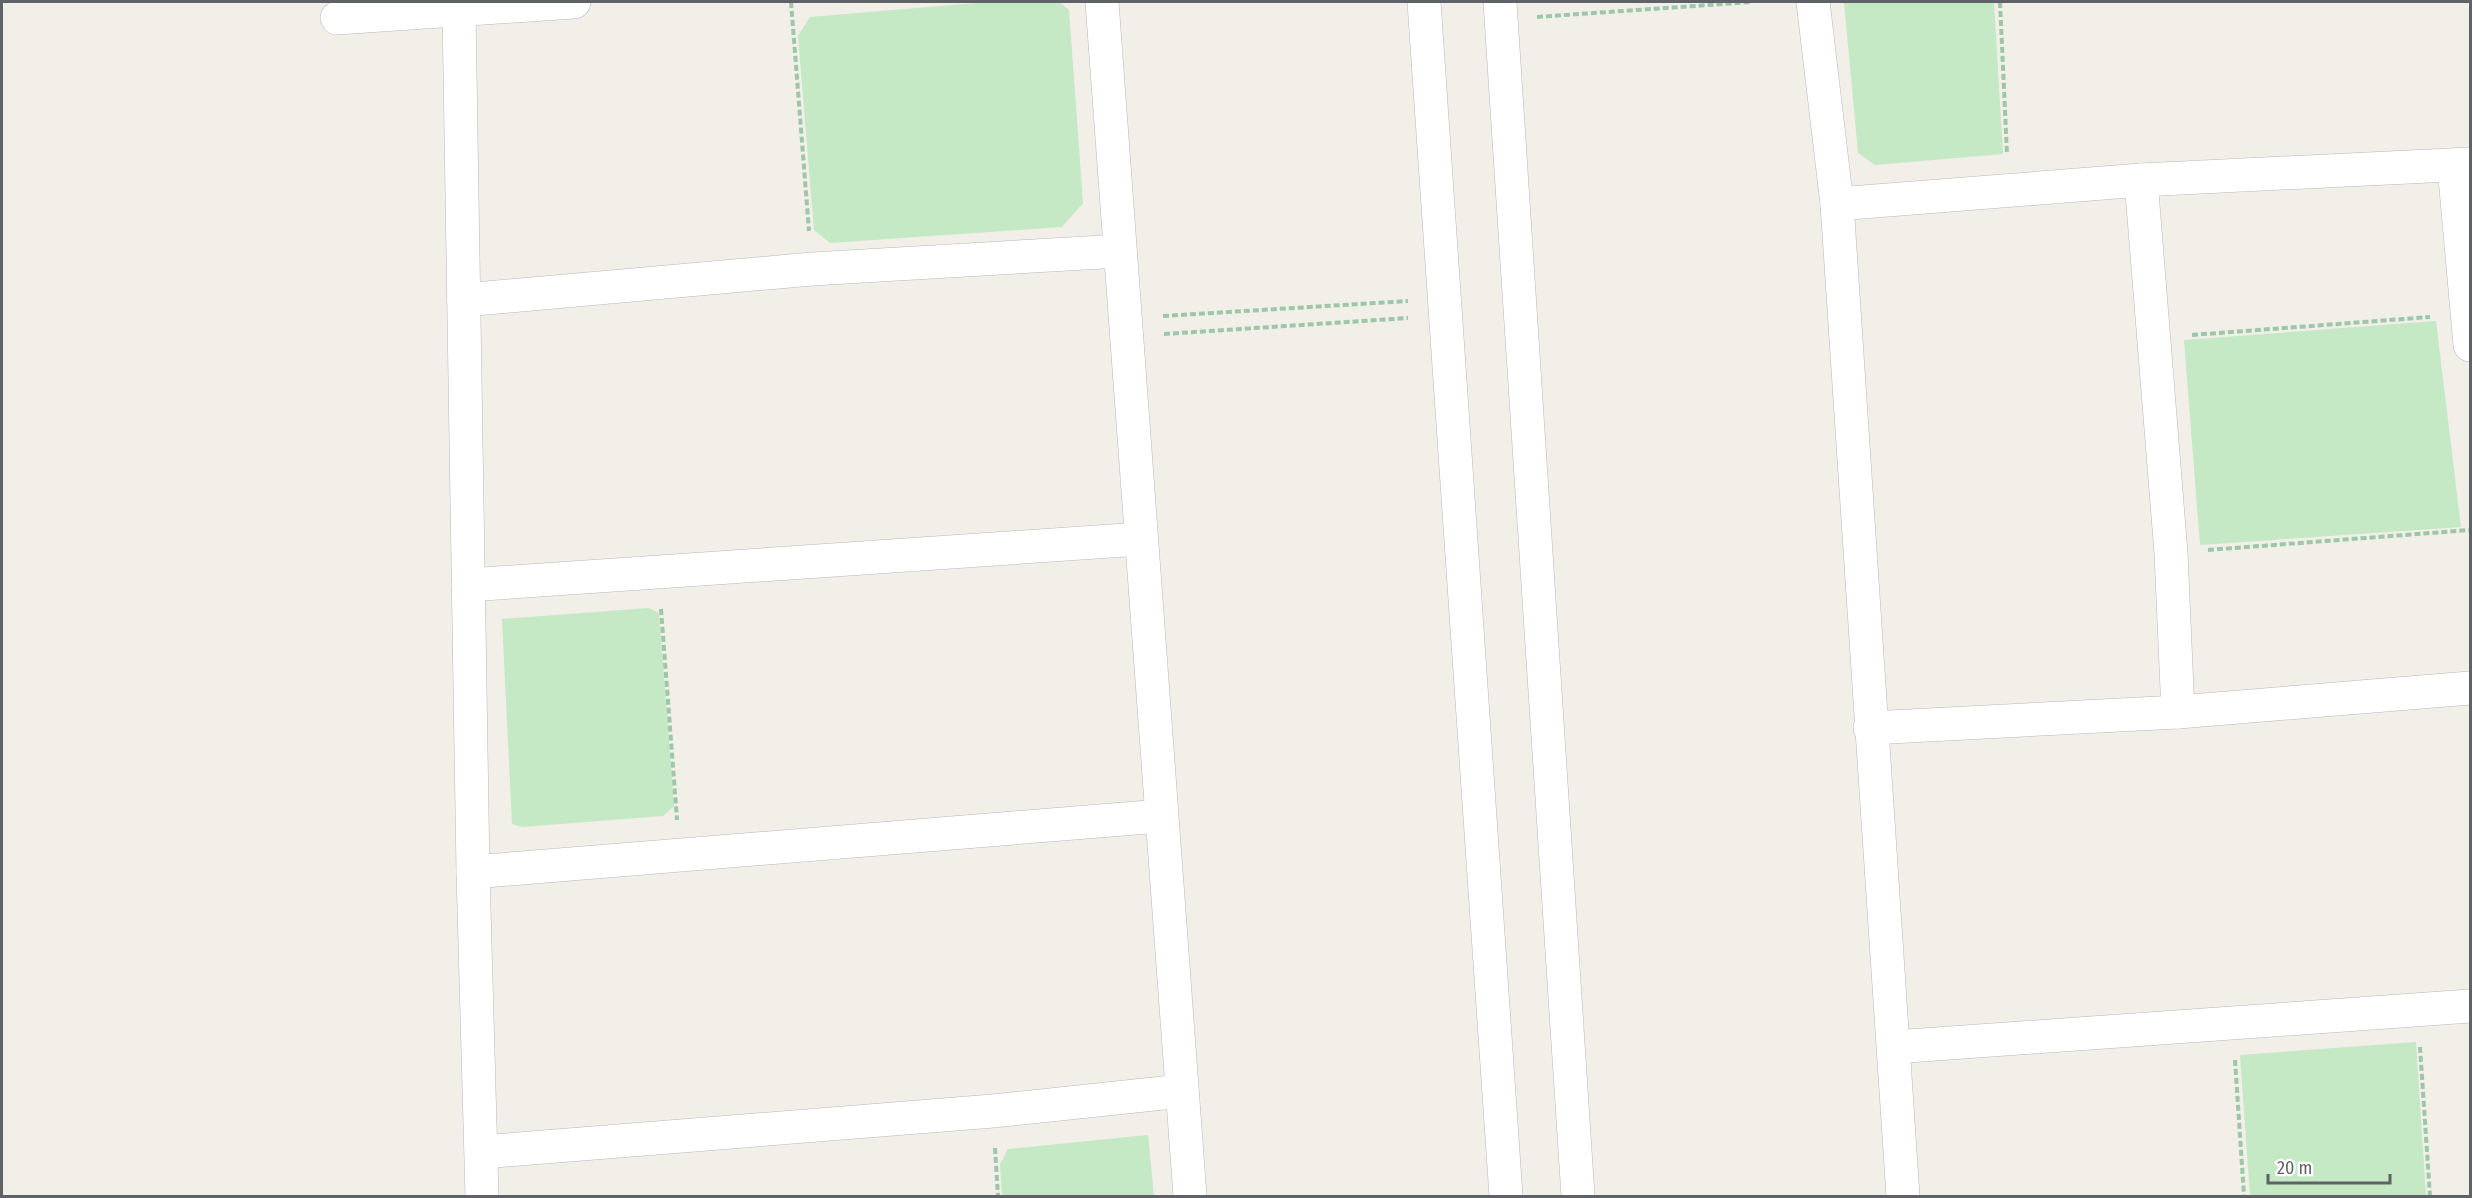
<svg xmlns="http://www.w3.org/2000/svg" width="2472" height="1198" viewBox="0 0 2472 1198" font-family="'Fira Sans Condensed',sans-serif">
<rect width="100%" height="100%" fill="#f1efe8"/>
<g fill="#c5e8c5">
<polygon points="988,2 1059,2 1069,10 1083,203 1062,227 830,243 814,230 798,36 810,17"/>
<polygon points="1844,2 1994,2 2003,154 1875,165 1858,153"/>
<polygon points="2436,321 2461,527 2200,545 2184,340"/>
<polygon points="649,608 659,613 674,806 663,816 522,827 512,824 502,619"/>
<polygon points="2416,1042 2426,1196 2250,1196 2240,1055"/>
<polygon points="1148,1135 1154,1196 1002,1196 1000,1164 1008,1149"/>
</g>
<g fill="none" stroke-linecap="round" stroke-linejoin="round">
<g stroke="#b5b8bc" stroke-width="34">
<g id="minor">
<polyline points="1102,2 1190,1196"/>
<polyline points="1813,2 1837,204 1903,1196"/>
<polyline points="459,10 473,872 482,1196"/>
<polyline points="337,18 574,2"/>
<polyline points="2454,166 2470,345"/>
<polyline points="2141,180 2171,553 2178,712"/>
<polyline points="1837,204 2141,180 2470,164"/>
<polyline points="464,300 812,269 1120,251"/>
<polyline points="468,585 1140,539"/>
<polyline points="1870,728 2178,712 2470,688"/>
<polyline points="473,872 1161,816"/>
<polyline points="1894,1047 2470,1006"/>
<polyline points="482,1152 993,1111 1182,1091"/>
</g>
</g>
<g stroke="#b5b8bc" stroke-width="34">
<g id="tertiary">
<polyline points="1424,2 1506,1196"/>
<polyline points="1500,2 1578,1196"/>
</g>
</g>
<g stroke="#9cc7a9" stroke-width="4" stroke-dasharray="6 3" stroke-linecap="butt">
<polyline points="791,2 809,231"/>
<polyline points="2000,2 2007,154"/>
<polyline points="1537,17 1752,2"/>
<polyline points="1163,316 1408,301"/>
<polyline points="1164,334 1408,318"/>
<polyline points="2192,335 2430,317"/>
<polyline points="2208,550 2470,530"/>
<polyline points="661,609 677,820"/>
<polyline points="2420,1047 2430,1196"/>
<polyline points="2235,1060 2244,1196"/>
<polyline points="995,1148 998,1196"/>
</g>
<use href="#minor" stroke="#fff" stroke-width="33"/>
<use href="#tertiary" stroke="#fff" stroke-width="33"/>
</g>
<rect width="2472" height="1198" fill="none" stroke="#5f6368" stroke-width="6"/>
<path d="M2268 1174v9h122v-9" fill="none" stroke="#5f6368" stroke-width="3"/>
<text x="2277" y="1174" font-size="18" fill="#5f6368" stroke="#ffffff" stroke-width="4.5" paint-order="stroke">20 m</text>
</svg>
